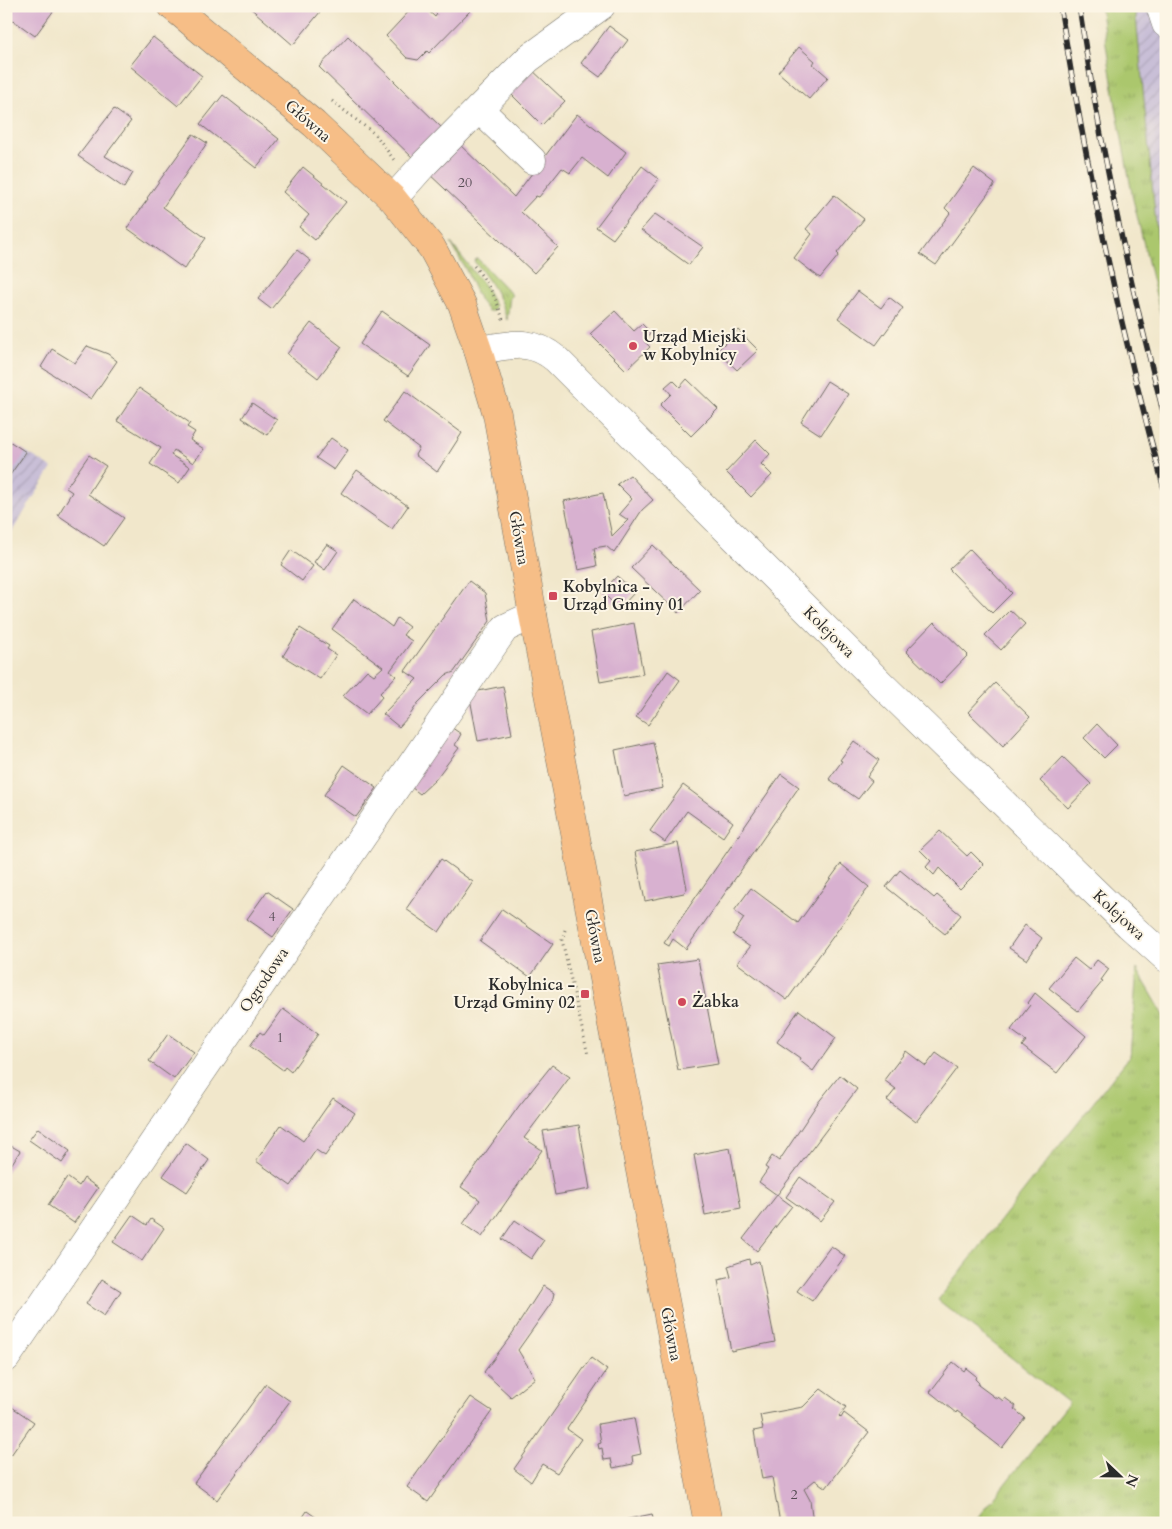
<svg xmlns="http://www.w3.org/2000/svg" width="1172" height="1529" viewBox="0 0 1172 1529" font-family="Cardo,serif">
<defs>
<pattern id="industrial-furrows" width="10" height="10" patternUnits="userSpaceOnUse" patternTransform="scale(1.25)"><rect width="10" height="10" fill="#c9bfd7"/><path d="M-1 1l2-2M0 10L10 0M9 11l2-2" fill="none" stroke="#ada4b9"/></pattern>
<pattern id="grass-tufts" width="24" height="20" patternUnits="userSpaceOnUse" patternTransform="scale(1.25)"><rect width="24" height="20" fill="#abc76d"/><path d="M3 7l-1-3M5 7V3M7 7l1-3M15 17l-1-3M17 17v-4M19 17l1-3" fill="none" stroke="#93ab5f"/></pattern>
</defs>
<rect width="100%" height="100%" fill="#fcf5e5"/>
<filter id="ink" filterUnits="userSpaceOnUse"><feTurbulence type="fractalNoise" baseFrequency=".02" numOctaves="2"/><feDisplacementMap in="SourceGraphic" scale="10" xChannelSelector="R" yChannelSelector="G"/><feConvolveMatrix kernelMatrix="1 2 1 2 8 2 1 2 1" color-interpolation-filters="sRGB"/></filter>
<filter id="wash" filterUnits="userSpaceOnUse"><feTurbulence type="fractalNoise" baseFrequency=".0096" numOctaves="4" result="noise"/><feDisplacementMap in="SourceGraphic" scale="20" xChannelSelector="R" yChannelSelector="G"/><feGaussianBlur stdDeviation="1.12" result="paint"/><feColorMatrix in="noise" values="0 0 0 0 0 0 0 0 0 0 0 0 0 0 0 0 0 1.4 0 .05"/><feComposite in="paint" operator="in"/></filter>
<g filter="url(#wash)">
<rect width="100%" height="100%" fill="#f1e7cb"/>
<g fill="url(#industrial-furrows)">
<polygon points="1135,6 1166,6 1166,286 1160,266"/>
<polygon points="6,439 52,468 6,541"/>
</g>
<g fill="url(#grass-tufts)" stroke="#6b794c">
<polygon points="1100,6 1135,6 1160,266 1166,286 1166,337 1133,199 1116,107"/>
<polygon points="451,243 486,288 495,306 493,311 488,311 480,301 466,270"/>
<path d="M477,258L512,295L510,297L507,320C500,296 490,281 474,261Z"/>
<polygon points="1137,969 1166,1019 1166,1523 974,1523 1069,1403 938,1300 1130,1056"/>
</g>
<g id="blocks">
<g fill="#d8b1d0">
<polygon points="6,6 57,6 35,36 6,15"/>
<polygon points="248,6 325,6 293,45"/>
<polygon points="414,6 423,6 435,17 437,14 429,6 469,6 472,9 429,53 427,51 418,60 407,58 386,36"/>
<polygon points="609,26 628,40 600,77 581,63"/>
<polygon points="348,36 444,130 415,160 319,67"/>
<polygon points="153,37 202,76 178,106 130,66"/>
<polygon points="799,47 815,61 813,64 828,77 809,99 778,72"/>
<polygon points="529,67 565,101 542,125 507,90"/>
<polygon points="223,95 279,139 256,168 200,124"/>
<polygon points="114,109 131,121 105,156 133,173 124,188 78,156"/>
<polygon points="577,114 626,152 608,178 582,158 570,173 562,168 539,197 536,196 521,212 558,247 534,273 427,172 457,142 514,197"/>
<polygon points="193,134 207,143 163,207 206,238 184,269 127,228 148,199 147,198"/>
<polygon points="642,166 659,179 613,239 596,227"/>
<polygon points="303,167 346,202 315,240 299,227 309,215 283,192"/>
<polygon points="974,168 995,184 936,265 920,254 950,213 945,208"/>
<polygon points="834,195 864,219 837,253 839,255 820,278 794,258 812,234 806,229"/>
<polygon points="655,214 703,247 689,265 641,230"/>
<polygon points="297,250 311,261 271,309 258,299"/>
<polygon points="858,291 881,308 889,297 903,308 876,345 838,318"/>
<polygon points="382,311 430,345 408,376 360,344"/>
<polygon points="615,311 634,331 642,324 651,333 644,341 650,347 626,370 590,334"/>
<polygon points="311,323 342,347 318,378 287,354"/>
<polygon points="738,330 758,350 737,370 717,351"/>
<polygon points="87,346 108,354 117,361 91,399 41,367 52,349 75,363"/>
<polygon points="687,379 718,409 691,436 660,405 671,394 665,387 673,380 680,387"/>
<polygon points="827,381 848,394 821,435 801,422"/>
<polygon points="139,388 190,423 187,427 195,432 190,440 204,449 193,463 174,450 171,455 190,467 179,483 150,464 161,448 117,421"/>
<polygon points="405,391 462,433 437,472 415,455 419,448 383,421"/>
<polygon points="252,403 277,420 267,435 242,418"/>
<polygon points="331,438 348,450 334,470 316,458"/>
<polygon points="6,439 26,452 6,481"/>
<polygon points="756,440 770,454 761,464 772,475 751,497 726,472"/>
<polygon points="89,455 106,466 88,494 124,518 104,546 58,515 72,492 66,488"/>
<polygon points="357,470 408,506 392,529 341,493"/>
<polygon points="630,475 653,500 642,510 614,553 606,546 594,548 597,566 578,570 564,501 603,493 612,536 628,520 619,514 632,499 617,484"/>
<polygon points="327,544 338,551 325,570 314,562"/>
<polygon points="653,545 700,590 678,613 631,568"/>
<polygon points="970,549 1012,593 992,613 949,569"/>
<polygon points="291,550 313,566 302,581 281,565"/>
<polygon points="617,576 635,592 619,609 602,592"/>
<polygon points="469,581 485,593 490,621 454,672 446,675 418,703 410,715 399,727 383,714 417,679 405,671"/>
<polygon points="354,599 392,627 397,618 409,627 403,635 412,641 390,671 396,676 380,693 383,696 367,714 343,696 367,670 374,675 383,667 332,629"/>
<polygon points="1010,610 1025,624 1001,650 985,635"/>
<polygon points="934,622 968,655 940,684 906,651"/>
<polygon points="634,623 643,674 600,682 591,632"/>
<polygon points="300,628 329,646 327,649 336,655 320,679 283,656"/>
<polygon points="668,671 680,680 648,725 636,717"/>
<polygon points="995,683 1030,717 1003,746 968,712"/>
<polygon points="503,686 512,734 478,741 469,693"/>
<polygon points="1097,724 1117,745 1104,758 1084,738"/>
<polygon points="448,725 461,734 455,745 459,748 435,780 420,794 407,784"/>
<polygon points="854,741 879,760 867,777 872,781 858,799 829,779 842,761 840,760"/>
<polygon points="653,742 663,788 624,796 615,750"/>
<polygon points="1063,757 1091,784 1068,808 1040,781"/>
<polygon points="344,765 377,788 356,817 324,795"/>
<polygon points="781,774 799,787 686,949 673,939 669,946 664,943"/>
<polygon points="683,785 733,822 723,837 687,811 665,842 650,831"/>
<polygon points="940,831 967,856 971,852 984,865 960,889 939,868 934,875 926,867 931,861 920,850"/>
<polygon points="678,843 687,888 684,893 645,901 635,852"/>
<polygon points="441,859 473,882 439,932 406,909"/>
<polygon points="841,864 869,887 787,1000 737,963 750,947 733,935 744,918 734,911 751,888 798,923"/>
<polygon points="900,870 934,898 937,895 961,915 945,934 886,887"/>
<polygon points="267,891 293,909 273,937 247,919"/>
<polygon points="502,909 553,944 530,977 480,941"/>
<polygon points="1025,925 1042,938 1027,960 1009,948"/>
<polygon points="1074,958 1089,970 1097,960 1109,969 1101,980 1103,981 1078,1011 1049,988"/>
<polygon points="698,959 718,1064 678,1070 657,965"/>
<polygon points="1035,993 1086,1036 1057,1073 1022,1046 1026,1041 1011,1030 1030,1005 1028,1003"/>
<polygon points="283,1009 318,1034 291,1072 285,1067 283,1070 250,1046 260,1032 264,1035"/>
<polygon points="799,1010 836,1038 813,1071 799,1060 800,1058 777,1042"/>
<polygon points="168,1034 194,1052 174,1079 149,1061"/>
<polygon points="906,1051 926,1066 936,1053 957,1068 916,1122 887,1100 896,1089 884,1080"/>
<polygon points="552,1065 570,1077 524,1138 542,1150 482,1237 463,1224 480,1200 461,1187 519,1106"/>
<polygon points="840,1075 857,1089 777,1195 759,1182 768,1169 765,1167 772,1156 779,1161 817,1104"/>
<polygon points="333,1098 355,1113 325,1156 316,1150 291,1186 256,1161 281,1125 303,1141"/>
<polygon points="579,1125 590,1189 555,1195 543,1131"/>
<polygon points="38,1128 70,1151 62,1163 29,1140"/>
<polygon points="186,1143 209,1160 187,1192 163,1176"/>
<polygon points="8,1144 20,1151 6,1173 6,1146"/>
<polygon points="730,1148 741,1208 705,1215 694,1155"/>
<polygon points="67,1177 79,1186 84,1178 98,1188 74,1223 48,1205"/>
<polygon points="800,1177 835,1202 820,1221 786,1197"/>
<polygon points="777,1195 792,1206 757,1251 743,1239"/>
<polygon points="132,1215 147,1225 151,1219 164,1228 142,1261 113,1242"/>
<polygon points="515,1220 544,1240 531,1259 502,1239"/>
<polygon points="831,1246 845,1256 812,1301 797,1291"/>
<polygon points="749,1259 750,1265 759,1261 775,1342 731,1351 718,1280 731,1277 728,1266"/>
<polygon points="102,1279 121,1291 104,1316 86,1304"/>
<polygon points="543,1286 554,1293 552,1302 518,1350 535,1378 511,1397 484,1372 510,1337"/>
<polygon points="591,1358 607,1370 567,1429 581,1439 557,1473 542,1464 531,1482 514,1469"/>
<polygon points="953,1362 964,1371 966,1368 976,1376 975,1379 979,1383 978,1385 997,1399 998,1397 1003,1401 1005,1398 1016,1406 1014,1409 1025,1418 1002,1448 975,1427 977,1426 957,1411 956,1413 930,1392"/>
<polygon points="266,1384 290,1401 217,1500 194,1483"/>
<polygon points="821,1389 846,1407 839,1416 841,1418 844,1413 869,1432 826,1488 815,1480 804,1489 810,1500 813,1523 780,1523 772,1477 762,1479 754,1431 763,1429 760,1415 803,1407"/>
<polygon points="471,1397 492,1411 428,1502 407,1487"/>
<polygon points="6,1403 34,1422 11,1455 6,1451"/>
<polygon points="634,1418 641,1454 632,1456 633,1464 613,1468 611,1459 604,1460 602,1448 599,1449 598,1444 601,1443 598,1424"/>
<polygon points="307,1511 324,1523 299,1523"/>
<polygon points="652,1514 654,1523 614,1523 614,1522"/>
</g>
</g>
</g>
<g filter="url(#ink)">
<use href="#blocks" fill-opacity="0" stroke="#706d63" stroke-width="1"/>
<g fill="none" stroke-linecap="round" stroke-linejoin="round">
<g stroke="#706d63" stroke-width="29">
<g id="minor">
<polyline points="1160,6 1166,24"/>
<polyline points="479,109 532,160"/>
<polyline points="393,199 424,164 528,59 601,6"/>
<path d="M478,350C509,346 530,337 556,359L881,684L1129,925L1166,958"/>
<polyline points="6,1358 505,628 533,615"/>
</g>
</g>
<g stroke="#706d63" stroke-width="29">
<polyline id="major" points="172,6 314,124 393,199 432,248 462,304 478,350 497,414 533,615 708,1523"/>
</g>
<g stroke="#706d63" stroke-width="3" stroke-dasharray="1 4" stroke-linecap="butt">
<polyline points="332,101 376,135 394,160"/>
<path d="M474,266C488,283 497,299 503,320"/>
<polyline points="565,930 562,940 588,1055"/>
</g>
<use href="#minor" stroke="#fff" stroke-width="28"/>
<use href="#major" stroke="#f6be87" stroke-width="28"/>
<g stroke="#2b2b2b" stroke-width="5.5">
<g id="rail">
<path d="M1060,6C1087,171 1121,334 1166,496"/>
<path d="M1079,6C1100,146 1130,285 1166,423"/>
</g>
</g>
<use href="#rail" stroke="#fcf5e5" stroke-width="4" stroke-dasharray="11" stroke-linecap="butt"/>
</g>
</g>
<g fill="#d1495b" stroke="#fcf5e5" stroke-width="2">
<circle cx="633" cy="346" r="5"/>
<rect x="548" y="591" width="10" height="10" rx="2.5"/>
<rect x="580" y="989" width="10" height="10" rx="2.5"/>
<circle cx="682" cy="1002" r="5"/>
</g>
<g text-anchor="middle" dominant-baseline="central" stroke-width="4" stroke-linejoin="round" paint-order="stroke">
<g font-size="14" fill="#564c54">
<text x="465" y="182">20</text>
<text x="272" y="916">4</text>
<text x="280" y="1037">1</text>
<text x="794" y="1494">2</text>
</g>
<g font-size="16" fill="#2b2b2b" stroke="#fcf5e5">
<text transform="translate(308 121) rotate(41)">Główna</text>
<text transform="translate(519 538) rotate(80)">Główna</text>
<text transform="translate(829 632) rotate(45)">Kolejowa</text>
<text transform="translate(1119 915) rotate(43)">Kolejowa</text>
<text transform="translate(595 936) rotate(79)">Główna</text>
<text transform="translate(264 980) rotate(-56)">Ogrodowa</text>
<text transform="translate(671 1334) rotate(79)">Główna</text>
</g>
<g font-size="16" font-weight="bold" fill="#2b2b2b" stroke="#fcf5e5" text-anchor="start">
<text x="643" y="337">Urząd Miejski<tspan x="643" dy="18">w Kobylnicy</tspan></text>
<text x="563" y="587">Kobylnica -<tspan x="563" dy="18">Urząd Gminy 01</tspan></text>
<text x="575" y="985" text-anchor="end">Kobylnica -<tspan x="575" dy="18">Urząd Gminy 02</tspan></text>
<text x="692" y="1002">Żabka</text>
</g>
</g>
<rect width="1172" height="1529" fill="none" stroke="#fcf5e5" stroke-width="25"/>
<g transform="translate(1120 1476) rotate(112)" stroke="#fcf5e5" stroke-width="4" paint-order="stroke">
<path d="M0-4L9 19L0 12L-9 19Z" fill="#2b2b2b"/>
<text y="-8" font-size="14" font-weight="bold" text-anchor="middle" fill="#2b2b2b">N</text>
</g>
</svg>
